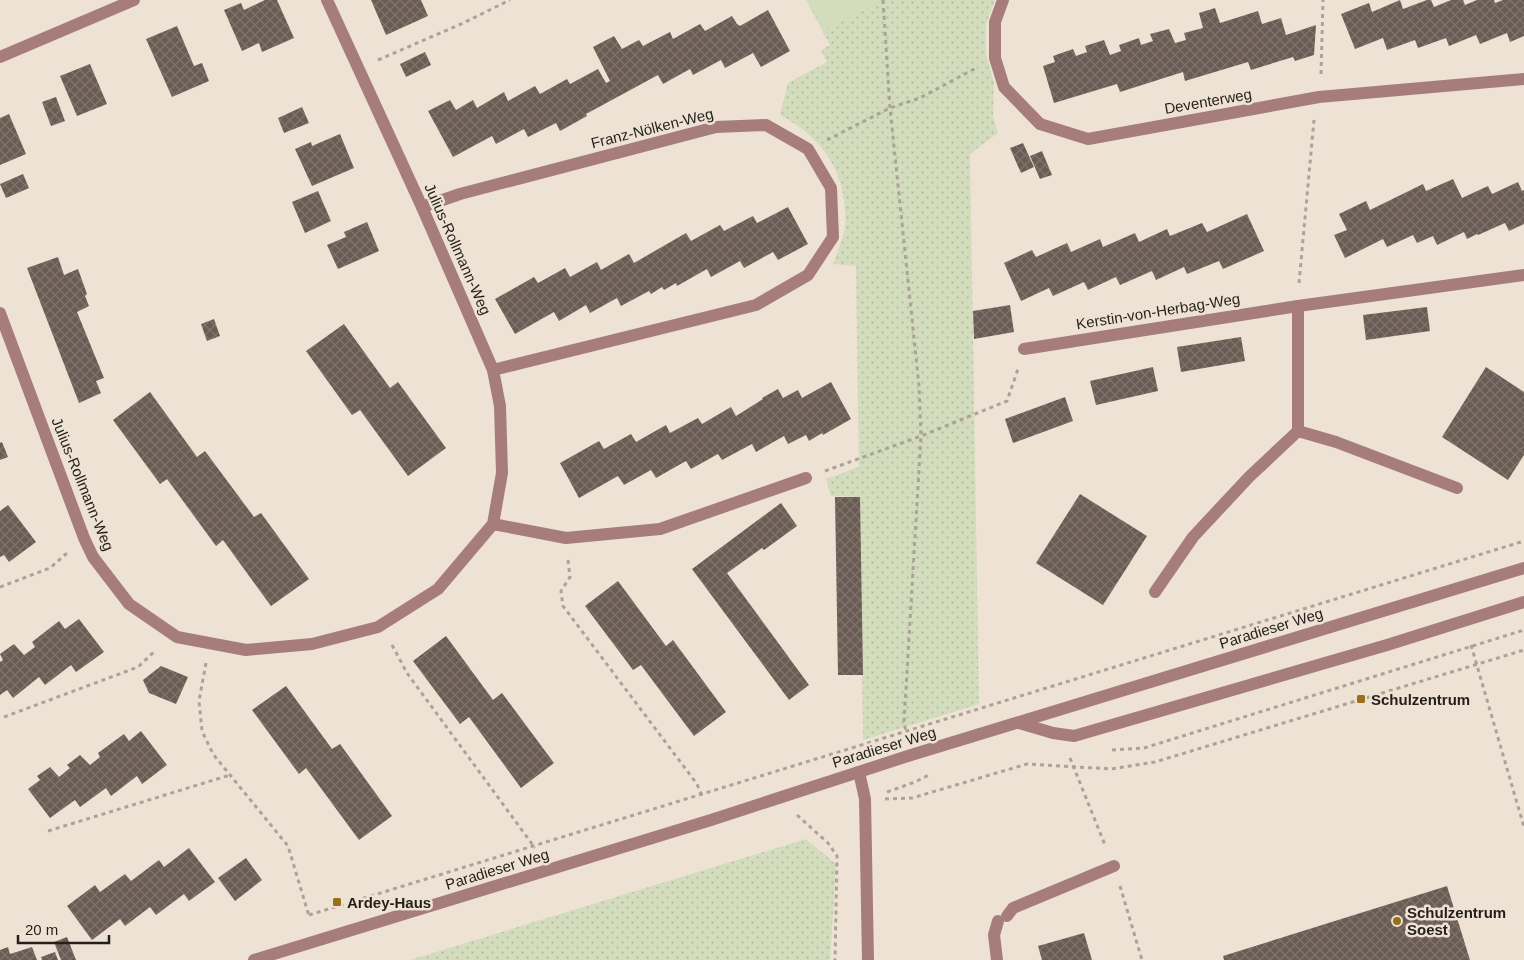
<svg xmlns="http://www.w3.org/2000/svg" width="1524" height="960" viewBox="0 0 1524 960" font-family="Helvetica,sans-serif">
<defs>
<pattern id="grass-dots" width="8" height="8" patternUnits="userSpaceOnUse" patternTransform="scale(1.25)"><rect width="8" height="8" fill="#d3dcbc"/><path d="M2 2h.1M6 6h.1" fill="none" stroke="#b5bca1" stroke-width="1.8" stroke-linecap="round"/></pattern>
<pattern id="building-cross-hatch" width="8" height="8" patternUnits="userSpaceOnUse" patternTransform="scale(1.25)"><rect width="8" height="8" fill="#6a5c53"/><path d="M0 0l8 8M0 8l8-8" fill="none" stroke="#7f746d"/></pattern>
</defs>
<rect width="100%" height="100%" fill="#eee2d5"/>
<g fill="url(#grass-dots)">
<path d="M806,0H995L986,24V54L994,83L993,117L998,133L970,154L979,704L863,740L860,497L831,496L826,479L859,467L856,266L833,264C837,252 843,239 845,227C846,222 845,217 845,212C843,166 819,136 780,115L788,83L827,62L821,50L830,45Z"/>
<polygon points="806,839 836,864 830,960 410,960"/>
</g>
<polygon fill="#d3dcbc" points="808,0 874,0 874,5 824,30"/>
<g fill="url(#building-cross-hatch)">
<polygon points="265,0 277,0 294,38 262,52 259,43 242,51 224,10 241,3 244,10"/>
<polygon points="371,0 421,0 428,16 386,35"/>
<polygon points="1400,0 1403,9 1427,0 1431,0 1434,7 1451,0 1463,0 1465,5 1477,0 1494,0 1495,3 1503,0 1524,0 1524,36 1510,42 1507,33 1480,44 1476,35 1449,46 1446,38 1418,48 1415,40 1387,50 1383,38 1355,49 1341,14 1369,3 1372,12"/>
<polygon points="1215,8 1220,23 1258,11 1262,24 1281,18 1286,35 1316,25 1314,55 1295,61 1293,57 1251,70 1248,62 1185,81 1183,72 1120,92 1117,84 1054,103 1043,66 1055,62 1053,56 1073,49 1076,56 1087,52 1085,46 1104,40 1110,55 1121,51 1119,45 1139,38 1141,45 1153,41 1150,34 1169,29 1175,43 1186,40 1184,33 1203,28 1199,13"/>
<polygon points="768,10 790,51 761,67 753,53 725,68 721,60 693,75 690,69 663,84 658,75 586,114 587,116 560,131 556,123 528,137 524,129 496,144 492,136 453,157 428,111 450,100 456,110 473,100 477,108 504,92 508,101 535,86 540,94 567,79 570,84 598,69 606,83 610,81 593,47 614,36 622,49 639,40 643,46 670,32 673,39 700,24 705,31 732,16 737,24 740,26"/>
<polygon points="177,26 194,66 202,63 209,81 172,97 146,39"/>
<polygon points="425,52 431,65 406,77 400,64"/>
<polygon points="90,64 107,104 77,116 60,76"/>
<polygon points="56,97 65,121 51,126 42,102"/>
<polygon points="302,107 309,123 284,133 278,118"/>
<polygon points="9,114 26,154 0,165 0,118"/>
<polygon points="340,134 354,168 312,186 295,149 311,142 312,146"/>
<polygon points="1023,143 1034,167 1021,173 1010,148"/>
<polygon points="1042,151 1052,175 1040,179 1030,156"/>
<polygon points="23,174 29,188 6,198 0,184"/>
<polygon points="1453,179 1462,198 1488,186 1492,194 1518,182 1522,191 1524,190 1524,224 1509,231 1505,223 1478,235 1477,234 1467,239 1464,232 1437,245 1433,236 1417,243 1413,235 1387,247 1383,239 1345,258 1334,235 1347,230 1339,214 1366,201 1370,210 1423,184 1426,191"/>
<polygon points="318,191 331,221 305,233 292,202"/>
<polygon points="788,207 808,244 778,260 773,252 744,268 740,261 711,277 707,269 677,286 676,283 664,290 662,287 651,294 649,291 621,306 617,298 590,313 586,305 559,321 554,312 515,334 495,299 534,277 538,283 565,268 570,277 597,262 601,270 629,254 634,263 686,233 691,241 720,225 724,231 753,216 757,223"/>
<polygon points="1247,214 1264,251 1223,269 1219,261 1187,274 1184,267 1156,280 1152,271 1120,285 1116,277 1088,290 1084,282 1053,296 1049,288 1021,301 1004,263 1032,250 1036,257 1067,243 1071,252 1100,239 1103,247 1135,233 1139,242 1167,229 1170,236 1202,223 1207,232"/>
<polygon points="367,222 379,251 338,269 327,245 346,237 344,232"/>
<polygon points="58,257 64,275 78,269 87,294 85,296 89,306 77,312 104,378 96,381 101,393 79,403 27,268"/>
<polygon points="1010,305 1014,332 974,339 973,311"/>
<polygon points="1427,307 1430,331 1366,340 1363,315"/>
<polygon points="214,319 220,336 207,341 201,324"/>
<polygon points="344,324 390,388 398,382 446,448 408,476 360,410 352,415 306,351"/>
<polygon points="1241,337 1245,361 1181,372 1177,347"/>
<polygon points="1153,367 1158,391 1096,405 1090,381"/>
<polygon points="1486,367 1524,392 1524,455 1508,480 1442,437"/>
<polygon points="831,382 851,419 823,435 822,433 809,441 806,435 788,444 784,436 756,452 752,444 722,460 718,454 691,469 686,461 656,478 651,470 624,485 618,476 579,498 560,463 599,441 604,449 631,434 636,442 666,425 670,433 698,418 702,424 731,407 736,416 763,399 762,398 778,389 783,398 798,390 802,398"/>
<polygon points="150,392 197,457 205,451 254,517 261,513 309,579 271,606 223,540 216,546 167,479 160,484 113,420"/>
<polygon points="1065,397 1073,421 1013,443 1005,419"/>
<polygon points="2,442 8,457 0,460 0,443"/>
<polygon points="1080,494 1147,536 1103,605 1036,563"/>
<polygon points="835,497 860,497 863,675 838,675"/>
<polygon points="781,503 797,526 764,550 762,548 727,573 809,685 789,700 692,569"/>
<polygon points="8,505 36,542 9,562 4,555 0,557 0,511"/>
<polygon points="618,581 666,646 673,640 726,712 694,736 641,665 633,670 585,606"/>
<polygon points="79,619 104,652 76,672 71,665 45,685 39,677 13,698 7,690 0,695 0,662 3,660 0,654 14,644 24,655 35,647 32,642 59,621 65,629"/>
<polygon points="446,636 493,700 502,693 554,763 521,788 469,717 460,724 413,661"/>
<polygon points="161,666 188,677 176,704 149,693 143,680"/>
<polygon points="286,686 332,749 340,744 392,816 359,840 306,768 299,774 252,710"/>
<polygon points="141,731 167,765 142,784 137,776 111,796 106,788 80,807 75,800 50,818 28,789 40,780 37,776 50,767 59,777 70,768 67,765 80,755 90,765 100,757 98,753 124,734 129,741"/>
<polygon points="189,848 215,882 189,901 184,894 156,915 150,907 125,926 120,919 92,940 67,906 95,885 100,892 125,874 131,881 159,860 164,867"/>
<polygon points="246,858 262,880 235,901 218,878"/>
<polygon points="1447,886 1470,960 1224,960 1223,956"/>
<polygon points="1084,933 1092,960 1042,960 1038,946"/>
<polygon points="67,937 76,960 61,960 54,942"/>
<polygon points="8,947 10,954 32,947 37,960 0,960 0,950"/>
<polygon points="55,952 58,960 42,960 41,957"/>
</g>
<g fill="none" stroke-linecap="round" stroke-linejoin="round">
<g stroke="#aca298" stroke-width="3" stroke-dasharray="4 4" stroke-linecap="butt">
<polyline points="883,0 890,108 919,386 921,436 904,722 906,732"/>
<polyline points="378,60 461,24 510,0"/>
<polyline points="1321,74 1323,0"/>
<polyline points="827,140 890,108 920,98 976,68"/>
<polyline points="1299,283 1314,120"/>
<polyline points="825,471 921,436 1007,401 1018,369"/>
<polyline points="568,560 570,577 561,591 563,606 697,784 702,796"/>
<polyline points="0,587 50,568 67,553"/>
<polyline points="392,645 407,673 535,848"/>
<polyline points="1471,645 1524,827"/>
<polyline points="206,663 199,701 202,731 213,754 288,846 309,916"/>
<polyline points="4,717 138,667 156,650"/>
<polyline points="1112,750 1144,748 1524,630"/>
<polyline points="1070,758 1105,845"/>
<polyline points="887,792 915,782 929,775"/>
<polyline points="885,799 912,798 1027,764 1111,769 1155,762 1524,650"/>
<polyline points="797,815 828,843 837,856 835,960"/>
<polyline points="48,831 230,775"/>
<polyline points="1120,886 1142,960"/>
<polyline points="309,915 1524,541"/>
</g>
<g stroke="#a67d7b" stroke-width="12">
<polyline points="1003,0 995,22 995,58 1004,87 1040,124 1088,139 1319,97 1524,79"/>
<polyline points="0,57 134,0"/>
<polyline points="422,207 460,194 716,127 766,125 808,149 831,188 833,237 808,275 756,305 493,370"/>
<polyline points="0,313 84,538 93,557 129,604 177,637 246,650 312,644 378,627 438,589 493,524 502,473 500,406 493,370 422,207 327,0"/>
<polyline points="1024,349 1298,306 1524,275"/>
<polyline points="1298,431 1336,442 1457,488"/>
<polyline points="493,524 566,538 660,529 806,478"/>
<polyline points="1155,592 1193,537 1249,477 1298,431 1298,306"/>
<polyline points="1019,723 1053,733 1074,736 1387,645 1524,602"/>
<polyline points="859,772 865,799 868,960"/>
<polyline points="1007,916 1013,908 1114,866"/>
<polyline points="254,960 711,820 911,755 1524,568"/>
<polyline points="997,960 994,935 998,921"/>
</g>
</g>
<g fill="#98701c" stroke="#eee2d5" stroke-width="2">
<rect x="1356" y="694" width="10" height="10" rx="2.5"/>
<rect x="332" y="897" width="10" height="10" rx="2.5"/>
<circle cx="1397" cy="921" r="5"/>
</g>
<g text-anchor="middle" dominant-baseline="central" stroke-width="5" stroke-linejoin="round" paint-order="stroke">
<g font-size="15" fill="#241f1a" stroke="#eee2d5">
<text transform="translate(1208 101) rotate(-10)">Deventerweg</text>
<text transform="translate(652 128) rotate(-14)">Franz-Nölken-Weg</text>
<text transform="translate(458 249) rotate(66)">Julius-Rollmann-Weg</text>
<text transform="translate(1158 311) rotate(-9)">Kerstin-von-Herbag-Weg</text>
<text transform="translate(83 484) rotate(68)">Julius-Rollmann-Weg</text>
<text transform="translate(1271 628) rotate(-17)">Paradieser Weg</text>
<text transform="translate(884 747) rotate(-17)">Paradieser Weg</text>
<text transform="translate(497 869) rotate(-17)">Paradieser Weg</text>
</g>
<g font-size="15" font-weight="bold" fill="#241f1a" stroke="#eee2d5" text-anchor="start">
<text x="1371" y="699">Schulzentrum</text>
<text x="347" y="902">Ardey-Haus</text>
<text x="1407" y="912">Schulzentrum<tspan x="1407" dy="17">Soest</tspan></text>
</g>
</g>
<path d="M18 935v8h91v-8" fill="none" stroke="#241f1a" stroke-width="2.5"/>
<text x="25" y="935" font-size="15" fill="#241f1a" stroke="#eee2d5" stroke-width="4" paint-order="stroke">20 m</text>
</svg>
